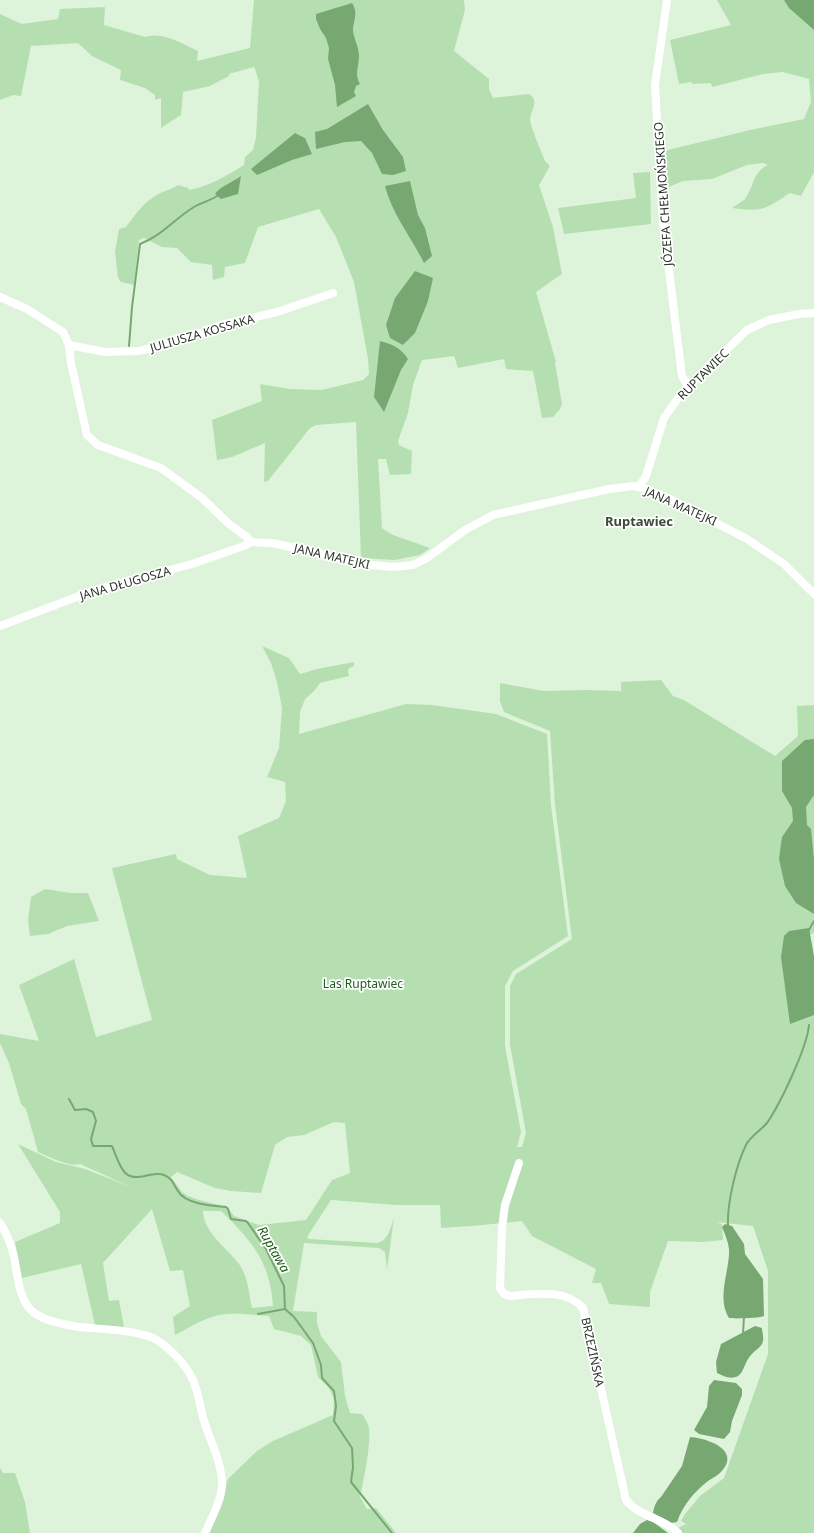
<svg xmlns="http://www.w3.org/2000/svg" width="814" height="1533" viewBox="0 0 814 1533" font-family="'Noto Sans',sans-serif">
<rect width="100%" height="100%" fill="#ddf4da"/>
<g fill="#b6dfb1" fill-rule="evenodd">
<path d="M254,0H464L465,10L454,51L489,79V89L493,98L529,94C540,101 531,109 530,119C530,126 542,153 545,161L550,166L539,185L553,227L562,274L536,292L556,362L555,363L562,404L560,409L553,417L542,418L533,371L506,369L504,359L458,368L454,356L422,360L413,385L408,413L398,441L399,445L412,451L411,474L390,475L386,459H378L382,528L393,535L430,548L420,555L395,560L361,558L356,422L316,425L310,428L268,481L264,482L265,443L232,457L217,460L212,420L262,401L260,384L290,389L322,390L363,380L369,374L368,359L354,282L336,237L319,209L258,227L245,263L225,267L224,277L213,280L212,265L191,262L177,248L162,247L144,238L139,240L134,285L121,282L118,278L115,252L119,229L126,227C135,215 142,204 155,196C162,191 171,190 178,185L188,188L189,190C210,186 226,176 244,165L245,157L253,150L256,137L259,81L255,69L254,67L229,74V76L210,86L183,92L181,115L161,128V98L155,100V95L145,88L120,80L121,70L92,56L78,43L31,46L21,96L13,95L0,100V14L22,24L58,19L60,9L105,7L104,25L145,37C163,31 181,43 198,51L197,61L250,48Z"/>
<path d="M717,0H814V172L801,196L790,193C764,210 763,212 732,208C736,205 742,202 745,199C754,187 753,171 768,165L763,163L747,165L712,179L683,181L666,188L664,151L750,130L804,119L811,102L809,79L783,72L763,74L712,87L711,83L692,84L691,82L679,84L670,40L731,25Z"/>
<polygon points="650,172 651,224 564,234 558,208 636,198 633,173"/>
<path d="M262,646L289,658L300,674L317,669L354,662V666L348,669L349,676L320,683L314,691L305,699L300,712L299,734L406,704L432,705L496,714L547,734L551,805L568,936L513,971L505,986V1046L521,1132L517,1147H522L526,1133L510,1045V986L516,974L572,939L555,805L550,731L504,712L500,701V683L544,691L586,690L621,691V682L661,680L673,696L684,700L775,756L798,736L797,706L814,705V933L809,935L814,961V1533H680L678,1528L686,1524L681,1521L685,1514L700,1496L724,1478L768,1354V1271L753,1226L716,1222L722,1224L723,1240L702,1242L668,1241L650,1292V1307L609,1304L601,1283H592L596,1269L532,1236L522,1221L472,1226L441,1228L440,1205H396L331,1200L307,1237L309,1239L377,1243C389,1240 390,1228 394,1218L387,1270L385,1252L379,1248L304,1243L293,1311L317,1312V1323L321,1336L341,1362L345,1396L350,1413L362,1414C365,1418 368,1423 369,1428C371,1446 364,1478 360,1497L367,1509L376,1508L396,1533H208L220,1505L228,1479L257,1451L273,1441L333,1415L334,1399L329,1388L318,1377L311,1345L301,1336L274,1329L269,1316C252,1315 227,1311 212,1317C199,1321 187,1329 175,1335L173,1317L190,1306L183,1270L170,1271L152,1209L103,1263L109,1301L119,1300L124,1327L95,1325L81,1264L22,1278L15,1242L60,1223V1212L18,1144L56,1162L85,1169L131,1187L80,1164C72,1168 47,1156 38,1152L26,1109L21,1104L9,1063L0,1043V1034L39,1041L19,985L74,959L96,1037L152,1020L112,868L176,854L177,859L210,875L247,878L238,836L279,818L286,801L285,782L267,777L279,748L282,708L277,682L271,663ZM334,1122L345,1123L350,1173L332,1180L306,1220L259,1225L234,1216L227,1207L199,1200L188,1196L182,1192L171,1177L177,1172L215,1188L231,1191L261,1193L275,1145L287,1137L304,1135ZM203,1211H221C252,1241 270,1262 273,1306L252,1308C249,1294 248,1276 239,1264C228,1249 203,1232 203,1211Z"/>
<polygon points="45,889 70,893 88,893 99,921 67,926 48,934 30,936 28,920 31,897"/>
<polygon points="0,1468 3,1473 15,1473 25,1502 30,1533 0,1533"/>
</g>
<g fill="#78a872">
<polygon points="784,0 814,0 814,30 789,8"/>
<path d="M352,3C359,14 353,21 353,31C354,39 359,47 359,56C359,66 354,75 360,84L356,86L354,92L356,96L337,107L335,85L328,59L329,48L326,38L320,29L316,19V14Z"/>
<polygon points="368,104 383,130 403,157 406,171 393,175 382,174 372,153 361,141 345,142 316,149 315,132 327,129"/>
<polygon points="295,133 305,138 312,154 292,160 257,175 251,169"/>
<path d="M241,176L238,194L221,199L215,194C219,187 233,182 241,176Z"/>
<path d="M410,181L418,215L425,228L432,256L424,263C411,237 392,214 385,186Z"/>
<polygon points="415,271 433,278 428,301 415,333 403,345 390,338 386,325 395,298"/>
<path d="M380,341C392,344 401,348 408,359L401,370L384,412L374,397Z"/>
<polygon points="814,739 814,795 806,807 807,825 811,829 814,859 814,914 796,903 785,886 779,859 782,837 793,821 792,808 782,791 782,761 805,740"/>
<polygon points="809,928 814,956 814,1015 790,1024 781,957 784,936 789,931"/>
<path d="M725,1224L732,1226L744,1244L745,1254L763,1279L764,1316C761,1318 734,1319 729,1318C716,1297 730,1271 729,1249C728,1241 725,1234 722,1227Z"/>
<path d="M755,1326L762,1328C762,1332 764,1337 763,1341C762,1347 755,1350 751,1355C745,1361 744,1372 738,1376C731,1380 723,1376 717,1373L716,1362L721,1344Z"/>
<polygon points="714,1380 736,1383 742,1389 742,1395 732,1421 730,1432 724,1439 699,1434 694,1430 707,1407 709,1386"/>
<path d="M690,1437C707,1438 742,1450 721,1472C717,1476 712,1478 708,1481C694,1492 683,1505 677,1522L671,1523L653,1513C654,1507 656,1501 661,1497L682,1466Z"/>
<polygon points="647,1520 653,1522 668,1533 633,1533 640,1524"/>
</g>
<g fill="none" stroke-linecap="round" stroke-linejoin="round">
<g stroke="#78a872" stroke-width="2">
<path d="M129,346L132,307L140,244C163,235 174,219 194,207C201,203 209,201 217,196"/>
<polyline points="809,930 814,921"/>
<path d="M69,1099L75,1110L86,1109L93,1112L96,1121L91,1139L93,1146H112C121,1167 122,1183 149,1175C154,1174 160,1173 164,1175C172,1178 174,1185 178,1191C185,1204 212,1206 226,1207L228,1209L231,1219L246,1221L248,1223L266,1249L284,1286L285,1309L294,1317L313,1343L321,1365L322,1378L334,1391L336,1406L334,1421L352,1448L353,1467L351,1482L392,1533"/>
<path d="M728,1225C727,1204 736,1165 746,1145C749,1138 761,1130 767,1123C780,1104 807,1048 809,1025"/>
<polyline points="258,1314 285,1309"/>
<polyline points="743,1334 744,1316"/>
</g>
<g stroke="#fff" stroke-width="8">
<polyline points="667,0 655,85 663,222 682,376 688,387"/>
<polyline points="0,297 27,309 63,332 69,345 71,363 87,435 98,445 161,468 202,498 229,524 247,537 251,542 272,543 310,551 360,564 394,567 413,565 427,558 465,530 493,515 609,489 634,486 646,489 672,500 747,539 784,564 814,594"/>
<polyline points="69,345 105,352 139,351 179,341 221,325 277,312 333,293"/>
<polyline points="639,487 646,476 664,418 681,394 747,330 769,320 799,314 814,313"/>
<polyline points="0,626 95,590 192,564 244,546 251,542"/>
<path d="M519,1163L505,1205L502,1228L500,1288L504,1294L510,1296C534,1294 565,1288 583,1308L626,1500C639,1517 664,1518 678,1533"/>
<path d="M0,1223C6,1232 10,1242 13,1253C18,1272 17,1298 33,1312C46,1322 64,1324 79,1327C99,1329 140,1330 157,1340C163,1344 170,1350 175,1355C182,1362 189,1371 193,1380C199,1394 200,1409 205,1424C211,1442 221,1462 222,1482C223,1498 211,1519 205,1533"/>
</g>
</g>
<g text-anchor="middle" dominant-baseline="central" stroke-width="3.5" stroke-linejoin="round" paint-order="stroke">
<g font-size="12" fill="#2a3329" stroke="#fff">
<text transform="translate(663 194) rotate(-94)">JÓZEFA CHEŁMOŃSKIEGO</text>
<text transform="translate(202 333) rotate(-16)">JULIUSZA KOSSAKA</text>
<text transform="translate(703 374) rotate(-45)">RUPTAWIEC</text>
<text transform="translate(681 506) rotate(24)">JANA MATEJKI</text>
<text transform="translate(332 556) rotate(13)">JANA MATEJKI</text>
<text transform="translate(125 583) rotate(-16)">JANA DŁUGOSZA</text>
<text transform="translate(593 1352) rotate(78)">BRZEZIŃSKA</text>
</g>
<g font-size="12" fill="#1d5e18" stroke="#fff">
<text x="363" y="983">Las Ruptawiec</text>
</g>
<g font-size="13" font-weight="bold" fill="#394c36" stroke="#fff">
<text x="639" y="521">Ruptawiec</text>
</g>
<g font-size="13" font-style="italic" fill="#1c5d17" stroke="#fff">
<text transform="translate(274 1249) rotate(60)">Ruptawa</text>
</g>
</g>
</svg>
